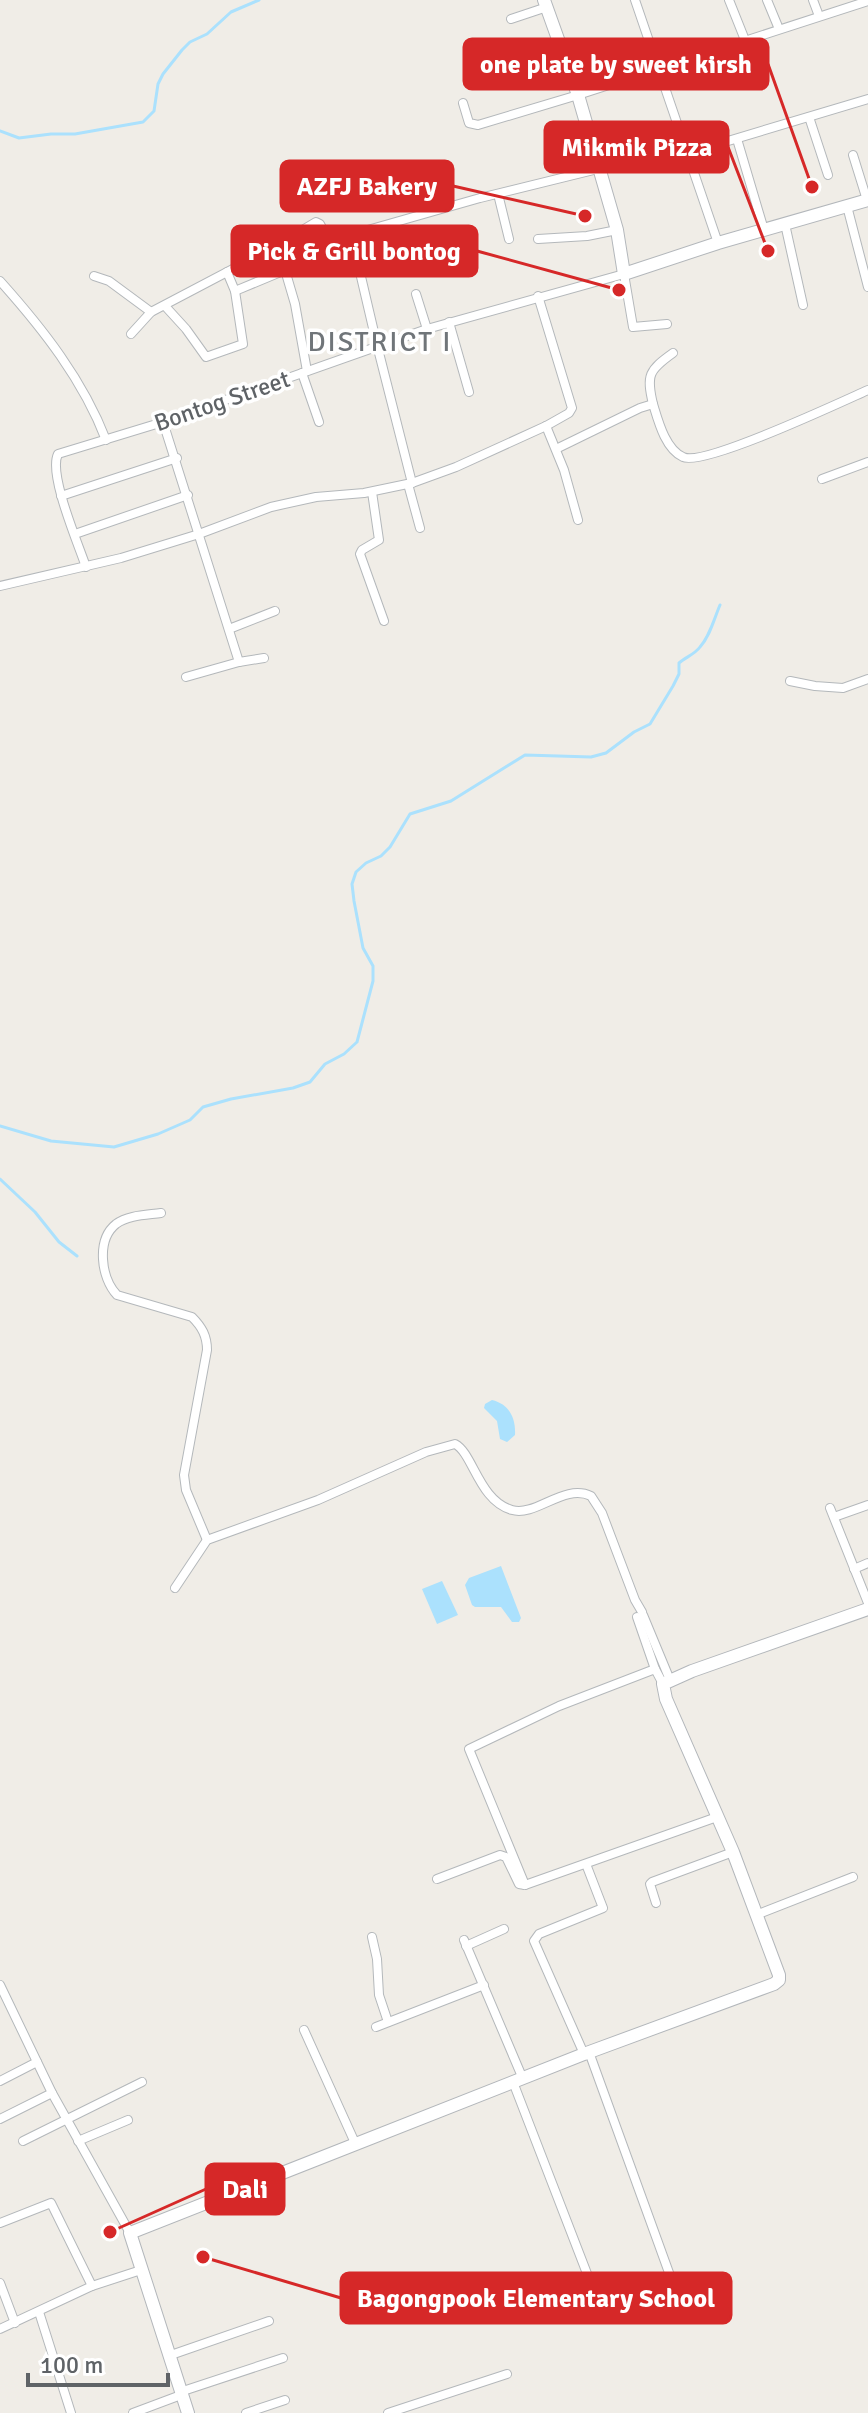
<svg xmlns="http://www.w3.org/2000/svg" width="868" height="2413" viewBox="0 0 868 2413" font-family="Signika,sans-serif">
<rect width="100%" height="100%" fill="#f0ede7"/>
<g fill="#abe1fd">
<path d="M492,1400C509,1404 516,1418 515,1435L507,1442L500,1439L497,1421L484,1408L485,1404Z"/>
<polygon points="501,1566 521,1618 519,1622 512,1622 501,1607 475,1607 472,1605 465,1585 469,1578"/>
<polygon points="442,1581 458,1615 437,1624 422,1589"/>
</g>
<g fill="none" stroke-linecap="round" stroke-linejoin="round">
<g stroke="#abe1fd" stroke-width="3">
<polyline points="0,131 19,138 51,134 75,134 143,122 154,111 158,84 163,74 182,50 190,42 207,34 231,12 259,0"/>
<path d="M0,1126L51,1141L114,1147L158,1134L190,1120L203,1107L231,1099L293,1088L310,1082L325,1064L344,1054L357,1042L373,981V966L363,948L354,901L352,884L356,872L366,863L381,856L390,847L410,814L451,801L525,755L591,757L606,753L634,732L650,724L673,686L679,674V663C686,657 695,654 700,647C710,636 714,619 720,605"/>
<polyline points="0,1179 35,1212 59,1242 77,1256"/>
</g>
<g stroke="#b4b8bb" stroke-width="10">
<g id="street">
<polyline points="635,0 718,243"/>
<polyline points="729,0 745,40"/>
<polyline points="767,0 779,29"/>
<polyline points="813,0 819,16"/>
<polyline points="511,19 547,7"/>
<polyline points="463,103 469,123 478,125 578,95 868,1"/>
<polyline points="809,117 828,175"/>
<polyline points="737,139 764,230"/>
<polyline points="688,153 868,99"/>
<polyline points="853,155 867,200"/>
<polyline points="498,194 509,239"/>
<polyline points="847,206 868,287"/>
<polyline points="785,224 803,305"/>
<polyline points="351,234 377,345 412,483"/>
<polyline points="538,239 587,236 617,230"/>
<polyline points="285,270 295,304 307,371"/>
<polyline points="94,276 109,281 151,312"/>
<path d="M0,281C43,329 83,380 106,440"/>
<polyline points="235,291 307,261 310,258 312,250 329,241 480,198 687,147"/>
<polyline points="416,294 427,329"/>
<polyline points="165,306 186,329 206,357 243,344 235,291 227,272"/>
<polyline points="449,322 469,392"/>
<polyline points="131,334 151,312 269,250 316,222 320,224 329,241"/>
<polyline points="302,373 319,422"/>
<path d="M653,404C646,375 649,370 673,353"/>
<polyline points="163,422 239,662 264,658"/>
<polyline points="546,426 564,470 578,520"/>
<path d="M556,449L640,408L653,404C658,420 665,449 683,457C703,467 841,402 868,390"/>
<polyline points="822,479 868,462"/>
<polyline points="408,484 420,528"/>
<polyline points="372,492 379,540 362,550 360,554 384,621"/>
<polyline points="61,496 177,458"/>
<polyline points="75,534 188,495"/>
<path d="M86,567C78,543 48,474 58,454L163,422L427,329L624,274L633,327L667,324"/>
<polyline points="0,586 121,558 199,534 271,507 316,497 364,493 412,483 456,467 546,426 569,413 572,408 538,296"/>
<polyline points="229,629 275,611"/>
<polyline points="186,677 239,662"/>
<polyline points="790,681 815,686 843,688 868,679"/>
<path d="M161,1213C147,1215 128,1215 116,1224C96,1240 101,1278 117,1295L192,1317C202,1327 207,1336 207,1350L184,1475L186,1490L207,1540"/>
<polyline points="830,1508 868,1603"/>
<polyline points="834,1517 868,1505"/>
<polyline points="854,1569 868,1563"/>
<path d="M175,1588L207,1540L318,1500L426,1452L455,1444C473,1453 479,1501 512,1510C536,1517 564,1483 591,1496L602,1513L635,1600L642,1612"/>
<polyline points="643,1615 670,1680"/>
<polyline points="637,1617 655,1669 663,1684"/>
<polyline points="437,1879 500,1855 506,1857 519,1884 525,1885 717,1817"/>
<polyline points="525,1885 469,1749 559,1706 655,1669"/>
<polyline points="656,1903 650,1884 652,1882 733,1852"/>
<polyline points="756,1915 853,1877"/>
<polyline points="372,1937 377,1959 379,1995 388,2022"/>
<polyline points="464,1940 523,2079"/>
<polyline points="466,1946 504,1929"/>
<polyline points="0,1985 52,2093 130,2233"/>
<polyline points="376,2027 484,1985"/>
<polyline points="304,2030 356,2145"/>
<polyline points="589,2052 680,2303"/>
<polyline points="584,2054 534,1941 539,1934 603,1908 586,1864"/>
<polyline points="0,2081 37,2062"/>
<polyline points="513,2082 598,2302"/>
<polyline points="0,2119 52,2093"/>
<polyline points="23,2141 142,2082"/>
<polyline points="78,2141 128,2120"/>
<polyline points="0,2223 51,2203 92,2286"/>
<polyline points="0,2283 15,2323"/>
<polyline points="39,2312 71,2413"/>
<polyline points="0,2329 92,2286 141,2270"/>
<polyline points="168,2356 269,2321"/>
<polyline points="180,2392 283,2358"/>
<polyline points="133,2413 181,2395"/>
<polyline points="246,2413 285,2400"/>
<polyline points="388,2413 507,2374"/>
</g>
</g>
<g stroke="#b3b7bb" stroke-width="14">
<g id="secondary">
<polyline points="544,0 578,95 617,230 624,274 718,243 868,200"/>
<polyline points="188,2413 130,2233 584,2054 774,1984 779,1980 779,1975 733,1852 666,1699 663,1684 692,1671 868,1609"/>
</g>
</g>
<use href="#street" stroke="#fff" stroke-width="8"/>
<use href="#secondary" stroke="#fff" stroke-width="12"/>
</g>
<g text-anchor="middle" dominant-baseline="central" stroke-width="7" stroke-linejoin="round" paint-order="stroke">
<g font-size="24" fill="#5f6367" stroke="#fff">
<text transform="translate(222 401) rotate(-19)">Bontog Street</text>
</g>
<g font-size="28" letter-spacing="2" fill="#707579" stroke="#fff">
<text x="380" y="342">DISTRICT I</text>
</g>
</g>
<path fill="none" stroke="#d62828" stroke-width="3" d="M812 187L768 64M768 251L728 147M585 216L453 186M619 290L477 251M110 2232L206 2189M203 2257L341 2298"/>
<g fill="#d62828" stroke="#fff" stroke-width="3">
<circle cx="812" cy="187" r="8"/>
<circle cx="768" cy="251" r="8"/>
<circle cx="585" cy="216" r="8"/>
<circle cx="619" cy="290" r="8"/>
<circle cx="110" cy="2232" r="8"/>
<circle cx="203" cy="2257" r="8"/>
</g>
<g fill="#d62828" stroke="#d62828" stroke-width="3">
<rect x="464" y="39" width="304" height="50" rx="8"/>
<rect x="545" y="122" width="183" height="50" rx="8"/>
<rect x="281" y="161" width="172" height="50" rx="8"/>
<rect x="232" y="226" width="245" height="50" rx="8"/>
<rect x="206" y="2164" width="78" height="50" rx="8"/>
<rect x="341" y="2273" width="390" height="50" rx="8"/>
</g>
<g font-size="26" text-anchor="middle" font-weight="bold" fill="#fff">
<text x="616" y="73">one plate by sweet kirsh</text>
<text x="637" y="156">Mikmik Pizza</text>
<text x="367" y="195">AZFJ Bakery</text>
<text x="354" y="260">Pick &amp; Grill bontog</text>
<text x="245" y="2198">Dali</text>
<text x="536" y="2307">Bagongpook Elementary School</text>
</g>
<path d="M28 2373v12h140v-12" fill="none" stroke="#5f6367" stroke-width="4"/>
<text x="40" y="2373" font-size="24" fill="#5f6367" stroke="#ffffff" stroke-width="6" paint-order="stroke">100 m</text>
</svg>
